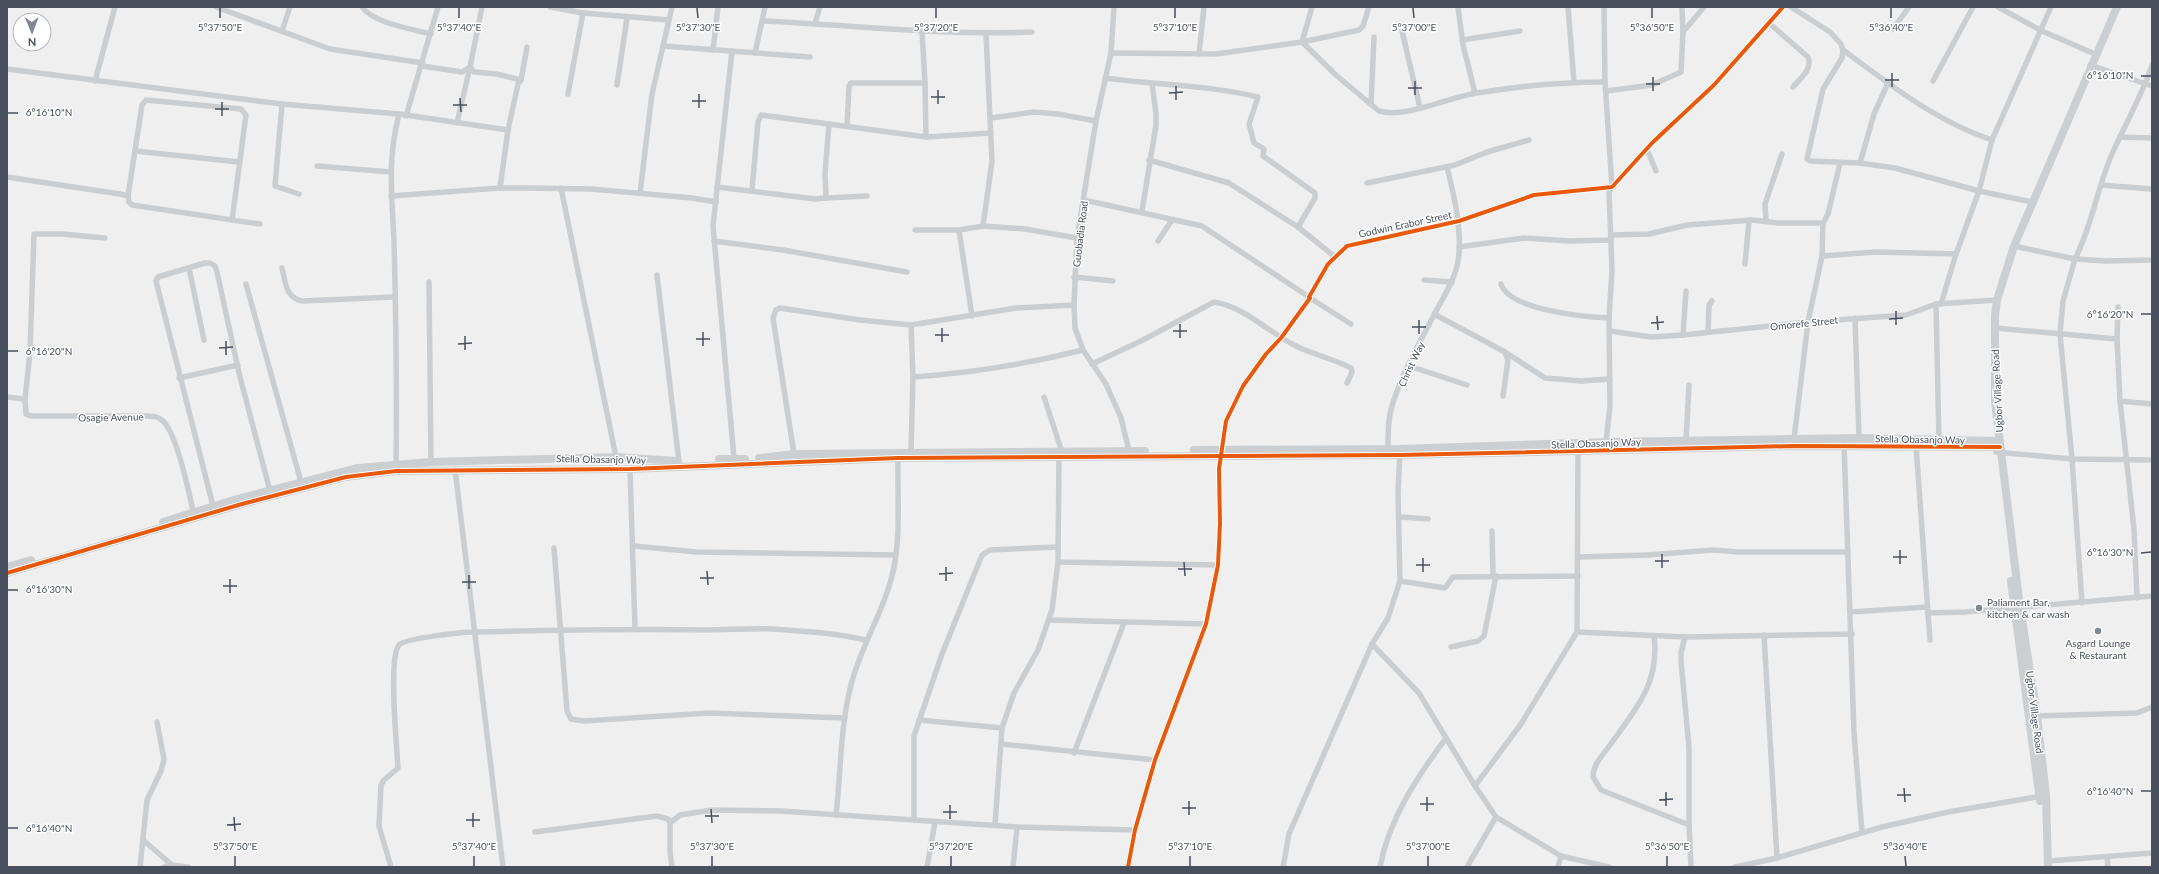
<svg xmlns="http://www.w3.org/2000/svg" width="2159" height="874" viewBox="0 0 2159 874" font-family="Lato,sans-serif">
<rect width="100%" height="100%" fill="#f0efef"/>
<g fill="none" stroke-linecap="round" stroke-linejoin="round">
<g stroke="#cbced0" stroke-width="5.5">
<polyline points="216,7 330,49 423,63"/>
<path d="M362,7C373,23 412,29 431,34"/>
<polyline points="550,7 583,13 669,20"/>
<polyline points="1114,7 1111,53 1096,121 1077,238 1074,305 1075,328 1083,350 1106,384 1121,418 1129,451"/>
<polyline points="1458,7 1463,45 1475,93"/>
<polyline points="1568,7 1574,82"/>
<polyline points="1604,7 1605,82 1612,187 1609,192 1612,270 1609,318 1610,406 1606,442"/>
<polyline points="1682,7 1683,32"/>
<polyline points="1791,7 1830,32 1841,44 1843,50 1842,58 1823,89 1807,159 1810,161 1860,163 1895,168 1979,191 2032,202"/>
<polyline points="1998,7 2042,31 2095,54"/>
<path d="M762,21C853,25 942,36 1032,32"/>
<polyline points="815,23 820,7"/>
<path d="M1769,23L1808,57C1813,69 1800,79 1793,87"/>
<polyline points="1893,29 1909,7"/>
<polyline points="282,31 290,7"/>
<polyline points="1402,31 1420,108"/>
<polyline points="922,32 925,83 926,137"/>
<polyline points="1462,40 1520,31"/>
<path d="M1302,42L1337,76L1379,111C1405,119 1449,97 1477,93C1520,86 1562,82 1605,82"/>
<polyline points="1302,42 1359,30 1363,26 1369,7"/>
<polyline points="663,46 810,57"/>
<polyline points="713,50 718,7"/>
<path d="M1843,50C1891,85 1935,121 1992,140"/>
<polyline points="732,51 713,226 734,458"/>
<polyline points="755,53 765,7"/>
<polyline points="1111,53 1216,54 1302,42 1312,7"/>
<polyline points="1199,54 1204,7"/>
<polyline points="2090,65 2152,86"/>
<polyline points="422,66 462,72 470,67 474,72 497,74 521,80 518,84 508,130 500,188"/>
<polyline points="7,69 282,104 399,114 508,130"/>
<path d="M1105,78C1156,85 1208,85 1258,97L1249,124L1254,143L1264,149L1263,156L1315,193V198L1298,227"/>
<polyline points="521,80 527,47"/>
<polyline points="95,81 115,7"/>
<polyline points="1933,81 1973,7"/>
<polyline points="617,85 627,18"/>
<polyline points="1606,91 1652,85 1681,72 1683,32 1704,7"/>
<polyline points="568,94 583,13"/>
<polyline points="282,104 275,186 299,194"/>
<polyline points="1371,104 1374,37"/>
<polyline points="406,116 438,7"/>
<polyline points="991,118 1034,112 1058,114 1096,121"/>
<polyline points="457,123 470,67 482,7"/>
<polyline points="847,126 849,86 851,83 925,83"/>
<polyline points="2120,137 2152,138"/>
<polyline points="1646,150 1649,154 1656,171"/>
<polyline points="135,151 239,162"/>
<polyline points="1149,160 1229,183 1298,227 1335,257"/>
<polyline points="1860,163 1874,114 1888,83"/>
<polyline points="317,166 391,172"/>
<polyline points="7,177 120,194 128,196 129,202 132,205 260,224"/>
<polyline points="1367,183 1455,165 1487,152 1529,140"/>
<polyline points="2101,185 2152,189"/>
<polyline points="717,187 815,199 826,198 825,173 829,124"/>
<polyline points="561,188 616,457"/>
<polyline points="752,190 758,122 761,115 926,137 991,133"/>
<polyline points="640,193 652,94 672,7"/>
<polyline points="128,196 142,105 146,100 241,109 246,115 232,220"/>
<polyline points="391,196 500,188 527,188 591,189 692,198 716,202"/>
<polyline points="826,198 867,196"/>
<polyline points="1084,200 1202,226 1309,297"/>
<polyline points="1142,211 1156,125 1156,113 1152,84"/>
<polyline points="1766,221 1765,204 1782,154"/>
<polyline points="983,226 992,161 986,34"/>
<polyline points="915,230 959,230 983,226 1025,229 1077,238"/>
<polyline points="959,230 972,316"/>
<polyline points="1611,235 1649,234 1687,225 1753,220 1778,223 1823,223"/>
<path d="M105,238L62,234H34L30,352L25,399L26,414L31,416H146C152,416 158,416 163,421C176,433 189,492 193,511"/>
<polyline points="714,241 783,250 907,272"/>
<polyline points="1158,241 1172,220"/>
<path d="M2014,246L2075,259C2092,226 2097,188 2112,154C2125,124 2142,96 2152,65"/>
<polyline points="1459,247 1524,238 1570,241 1611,240"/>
<polyline points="1822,256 1876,252 1956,254"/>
<polyline points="1745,264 1749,220"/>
<polyline points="189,268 204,340"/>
<path d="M282,268C286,283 285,297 302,301L394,297"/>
<polyline points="657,275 679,462"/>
<polyline points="1074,277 1113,281"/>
<polyline points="1424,280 1452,282"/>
<polyline points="429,282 431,462"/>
<polyline points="246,284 301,482"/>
<path d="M1501,284C1509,310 1585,317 1609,318"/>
<polyline points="1310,298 1351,324"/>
<polyline points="1936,304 1939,442"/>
<polyline points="1941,304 1956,254 1979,191 1992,140 2051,7"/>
<polyline points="1434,314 1505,352 1545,378 1581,381 1610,379"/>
<polyline points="1855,318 1859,438"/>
<polyline points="911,325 1016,308 1074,305"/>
<polyline points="1995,328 2117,339 2120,401 2134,529 2137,598"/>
<polyline points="1610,331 1651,337 1683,335 1808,322 1906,315 1936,304 1997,300"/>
<polyline points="1708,332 1709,305 1712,301"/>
<polyline points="1683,335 1686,291"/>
<polyline points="2117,339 2118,307"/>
<path d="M1092,364L1143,340L1214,302C1246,307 1270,334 1298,347C1315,355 1334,359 1351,368L1352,372L1347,383"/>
<polyline points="1409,366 1467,385"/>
<path d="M913,377C970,373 1027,364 1083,350"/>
<polyline points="179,378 238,365"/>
<polyline points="1503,396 1508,360 1505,352"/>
<polyline points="7,397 25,399"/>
<polyline points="1044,397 1062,452"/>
<polyline points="2120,401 2152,404"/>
<polyline points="1794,439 1808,322 1822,256 1823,223 1828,214 1840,163"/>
<polyline points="1686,441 1689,385"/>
<polyline points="1844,443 1854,733 1862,832"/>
<polyline points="1916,445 1928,613 1965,612 2152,596"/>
<path d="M1388,448C1388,432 1388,415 1394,400C1403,371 1420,342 1434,315C1444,295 1457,278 1459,254C1461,224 1454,196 1447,167"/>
<polyline points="1996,452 2072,459 2152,460"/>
<polyline points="794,454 773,318 776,310 780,308 860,320 911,325 913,377 911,452"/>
<path d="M396,467C397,392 396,316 394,241C392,195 387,161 399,114"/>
<polyline points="455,469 503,867"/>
<polyline points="630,469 635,628"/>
<polyline points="213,506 156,281 158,277 205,263 210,263 215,266 217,272 239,373 270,491"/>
<polyline points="1400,517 1428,519"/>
<polyline points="1492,531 1493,576"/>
<polyline points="634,546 697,552 896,555"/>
<polyline points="554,548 567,711 571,719 584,721 709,713 845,718"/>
<polyline points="1578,557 1647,555 1713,550 1739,552 1848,552"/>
<polyline points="1058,562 1218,565"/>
<polyline points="1400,581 1445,588 1453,577 1578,576"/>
<polyline points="2082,603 2072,459 2060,334 2063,301 2075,259 2105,261 2152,260"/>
<polyline points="1851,612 1927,607"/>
<polyline points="1928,613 1930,640"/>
<polyline points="1050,620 1206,624"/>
<polyline points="1577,632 1685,637 1852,634"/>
<polyline points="1764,635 1777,858"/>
<path d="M1654,636C1660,683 1636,709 1610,745C1603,755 1593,764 1593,777L1601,790L1689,825"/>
<polyline points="1685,637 1681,653 1681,661 1689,748 1689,825 1691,867"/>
<polyline points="1372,644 1419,693 1475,786 1496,817 1561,856 1609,867"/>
<polyline points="1451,647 1478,641 1484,636 1496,576"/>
<polyline points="2037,716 2137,713 2152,707"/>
<polyline points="919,720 1002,728"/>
<polyline points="1001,744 1155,760"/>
<polyline points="1074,753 1124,623"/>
<polyline points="1475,786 1521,724 1577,632 1578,447"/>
<path d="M836,815C841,772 840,727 851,685C860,649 881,616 891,580C902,541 897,496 898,456"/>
<polyline points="914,820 914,736 942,654 982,555 990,550 1058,547"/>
<polyline points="995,825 1002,728 1014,693 1038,650 1052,610 1058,562 1059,455"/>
<polyline points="535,832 657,816 668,819 670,823"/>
<polyline points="143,840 172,865"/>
<polyline points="2107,857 2108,867"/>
<polyline points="2048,861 2152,853"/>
<polyline points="140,867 147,800 161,771 164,759 157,722"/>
<polyline points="164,867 172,865 188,867"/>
<path d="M391,867L379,826L381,785L384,780L398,768C397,748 388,657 399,645C406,638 463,632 475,632C553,630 630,629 707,630C729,630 752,628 774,629C804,631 836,633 866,640"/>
<polyline points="672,867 670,852 670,823 680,815 712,810 781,811 1017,827 1135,830"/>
<polyline points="927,867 935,822"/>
<polyline points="1013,867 1017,827"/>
<polyline points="1128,867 1135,830 1155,760 1206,624 1218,565 1220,523 1219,469 1226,421 1243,386 1266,354 1281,338 1310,298 1309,297 1328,264 1347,246 1459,221 1534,195 1612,187 1652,143 1714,85 1783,7"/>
<polyline points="1283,867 1289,834 1372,644 1388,618 1400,581 1398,493 1400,451"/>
<path d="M1380,867C1389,819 1417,777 1446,738"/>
<polyline points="1467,867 1496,817"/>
<polyline points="1558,867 1561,856"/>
<polyline points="1735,867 1777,858 1882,827 1948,812 2042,796"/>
</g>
<g stroke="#cccfd2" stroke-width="8">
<polyline points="1194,450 1400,449 1606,442 1859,438 1999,441"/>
<polyline points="759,458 794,454 1145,451"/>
<polyline points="719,459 745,459"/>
<polyline points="163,522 237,499 357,468 431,462 616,457 677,461"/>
<polyline points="7,567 31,560"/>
<polyline points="7,573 242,504 346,477 396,471 630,469 898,458 1400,455 1795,446 2000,447"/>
<polyline points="2011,581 2040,801"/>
<polyline points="2048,867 2046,795 2037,716 2020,607 1995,402 1995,315 1997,300 2014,246 2117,7"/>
</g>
<g stroke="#fff" stroke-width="6">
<g id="cycleway">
<polyline points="7,573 242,504 346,477 396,471 630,469 898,458 1400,455 1795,446 2000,447"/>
<polyline points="1128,867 1135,830 1155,760 1206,624 1218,565 1220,523 1219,469 1226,421 1243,386 1266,354 1281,338 1310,298 1309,297 1328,264 1347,246 1459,221 1534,195 1612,187 1652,143 1714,85 1783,7"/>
</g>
</g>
<use href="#cycleway" stroke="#e8590c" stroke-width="4"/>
</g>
<path fill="none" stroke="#47505c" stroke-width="1.5" d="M220,8V18M459,8V18M697,8L698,18M936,8V18M1175,8V18M1413,8L1414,18M1652,8V18M1891,8V18M1892,73V87M2141,76H2151M1653,77V91M1885,80H1899M1415,81V95M1646,84H1660M1176,86V100M1408,88H1422M938,90V104M1169,93L1183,92M699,94V108M931,97H945M460,98L461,112M692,101H706M222,102V116M453,105H467M215,109H229M8,113H18M1896,311V325M2141,314H2151M1657,316L1658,330M1889,319L1903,318M1419,320V334M1651,323L1664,322M1180,324V338M1412,327H1426M942,328V342M1173,331H1187M703,332V346M935,335H949M465,336V350M696,339H710M226,341V355M458,344L472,343M219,348L233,347M8,351H18M1900,550V564M2141,553L2151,552M1662,554V568M1893,557H1907M1423,558V572M1655,561H1669M1184,562L1185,576M1416,565H1430M946,567V581M1178,569H1192M707,571L708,585M939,574L953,573M469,575V589M700,578H714M230,579V593M462,582H476M223,586H237M8,590H18M1904,788L1905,802M2141,791H2151M1666,792V806M1897,795H1911M1427,797V811M1659,800L1673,799M1189,801V815M1420,804H1434M950,805V819M1182,808H1196M711,809L712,823M943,812H957M473,813V827M705,816H719M234,817L235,831M466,820H480M227,825L241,824M8,828H18M235,856V866M474,856V866M712,856V866M951,856V866M1190,856V866M1428,856V866M1667,856V866M1905,856L1906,866"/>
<g fill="#82888f" stroke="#fff" stroke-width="1.5">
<circle cx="1979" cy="608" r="4"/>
<circle cx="2098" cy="631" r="4"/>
</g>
<g text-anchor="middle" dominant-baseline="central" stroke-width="3" stroke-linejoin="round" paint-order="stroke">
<g font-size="10" fill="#47505c" stroke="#fff">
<text transform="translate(1405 224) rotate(-12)">Godwin Erabor Street</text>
<text transform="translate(1080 234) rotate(-83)">Guobadia Road</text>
<text transform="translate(1804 323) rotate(-6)">Omorefe Street</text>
<text transform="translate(1411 364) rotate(-65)">Christ Way</text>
<text transform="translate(1997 391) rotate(-93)">Ugbor Village Road</text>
<text transform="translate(111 417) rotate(-1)">Osagie Avenue</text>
<text transform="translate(1920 439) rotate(1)">Stella Obasanjo Way</text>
<text transform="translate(1596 443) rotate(-2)">Stella Obasanjo Way</text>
<text transform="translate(601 459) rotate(1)">Stella Obasanjo Way</text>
<text transform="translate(2035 712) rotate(83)">Ugbor Village Road</text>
</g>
<g font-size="10" fill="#47505c" stroke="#fff" text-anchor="start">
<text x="1987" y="602">Paliament Bar,<tspan x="1987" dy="12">kitchen &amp; car wash</tspan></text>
<text x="2098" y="643" text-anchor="middle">Asgard Lounge<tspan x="2098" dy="12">&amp; Restaurant</tspan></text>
</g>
</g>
<g font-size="10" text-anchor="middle" fill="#47505c" stroke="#fff" stroke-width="3" stroke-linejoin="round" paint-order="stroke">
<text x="220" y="31">5°37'50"E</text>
<text x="459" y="31">5°37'40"E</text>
<text x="698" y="31">5°37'30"E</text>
<text x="936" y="31">5°37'20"E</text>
<text x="1175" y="31">5°37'10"E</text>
<text x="1414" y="31">5°37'00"E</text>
<text x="1652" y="31">5°36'50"E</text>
<text x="1891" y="31">5°36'40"E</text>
<text x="2110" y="79">6°16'10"N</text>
<text x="49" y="116">6°16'10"N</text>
<text x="2110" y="318">6°16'20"N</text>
<text x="49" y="355">6°16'20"N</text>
<text x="2110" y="556">6°16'30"N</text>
<text x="49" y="593">6°16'30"N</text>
<text x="2110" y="795">6°16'40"N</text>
<text x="49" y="832">6°16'40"N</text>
<text x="235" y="850">5°37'50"E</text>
<text x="474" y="850">5°37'40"E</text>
<text x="712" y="850">5°37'30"E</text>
<text x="951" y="850">5°37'20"E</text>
<text x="1190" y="850">5°37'10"E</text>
<text x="1428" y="850">5°37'00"E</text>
<text x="1667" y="850">5°36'50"E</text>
<text x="1905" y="850">5°36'40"E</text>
</g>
<rect width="2159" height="874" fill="none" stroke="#47505c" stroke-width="16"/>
<g transform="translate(32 32) rotate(179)"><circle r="19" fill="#ffffff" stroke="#b5b9be"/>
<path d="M0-3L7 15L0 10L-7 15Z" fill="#82888f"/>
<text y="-6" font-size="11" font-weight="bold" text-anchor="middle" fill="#47505c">N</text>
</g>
</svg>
